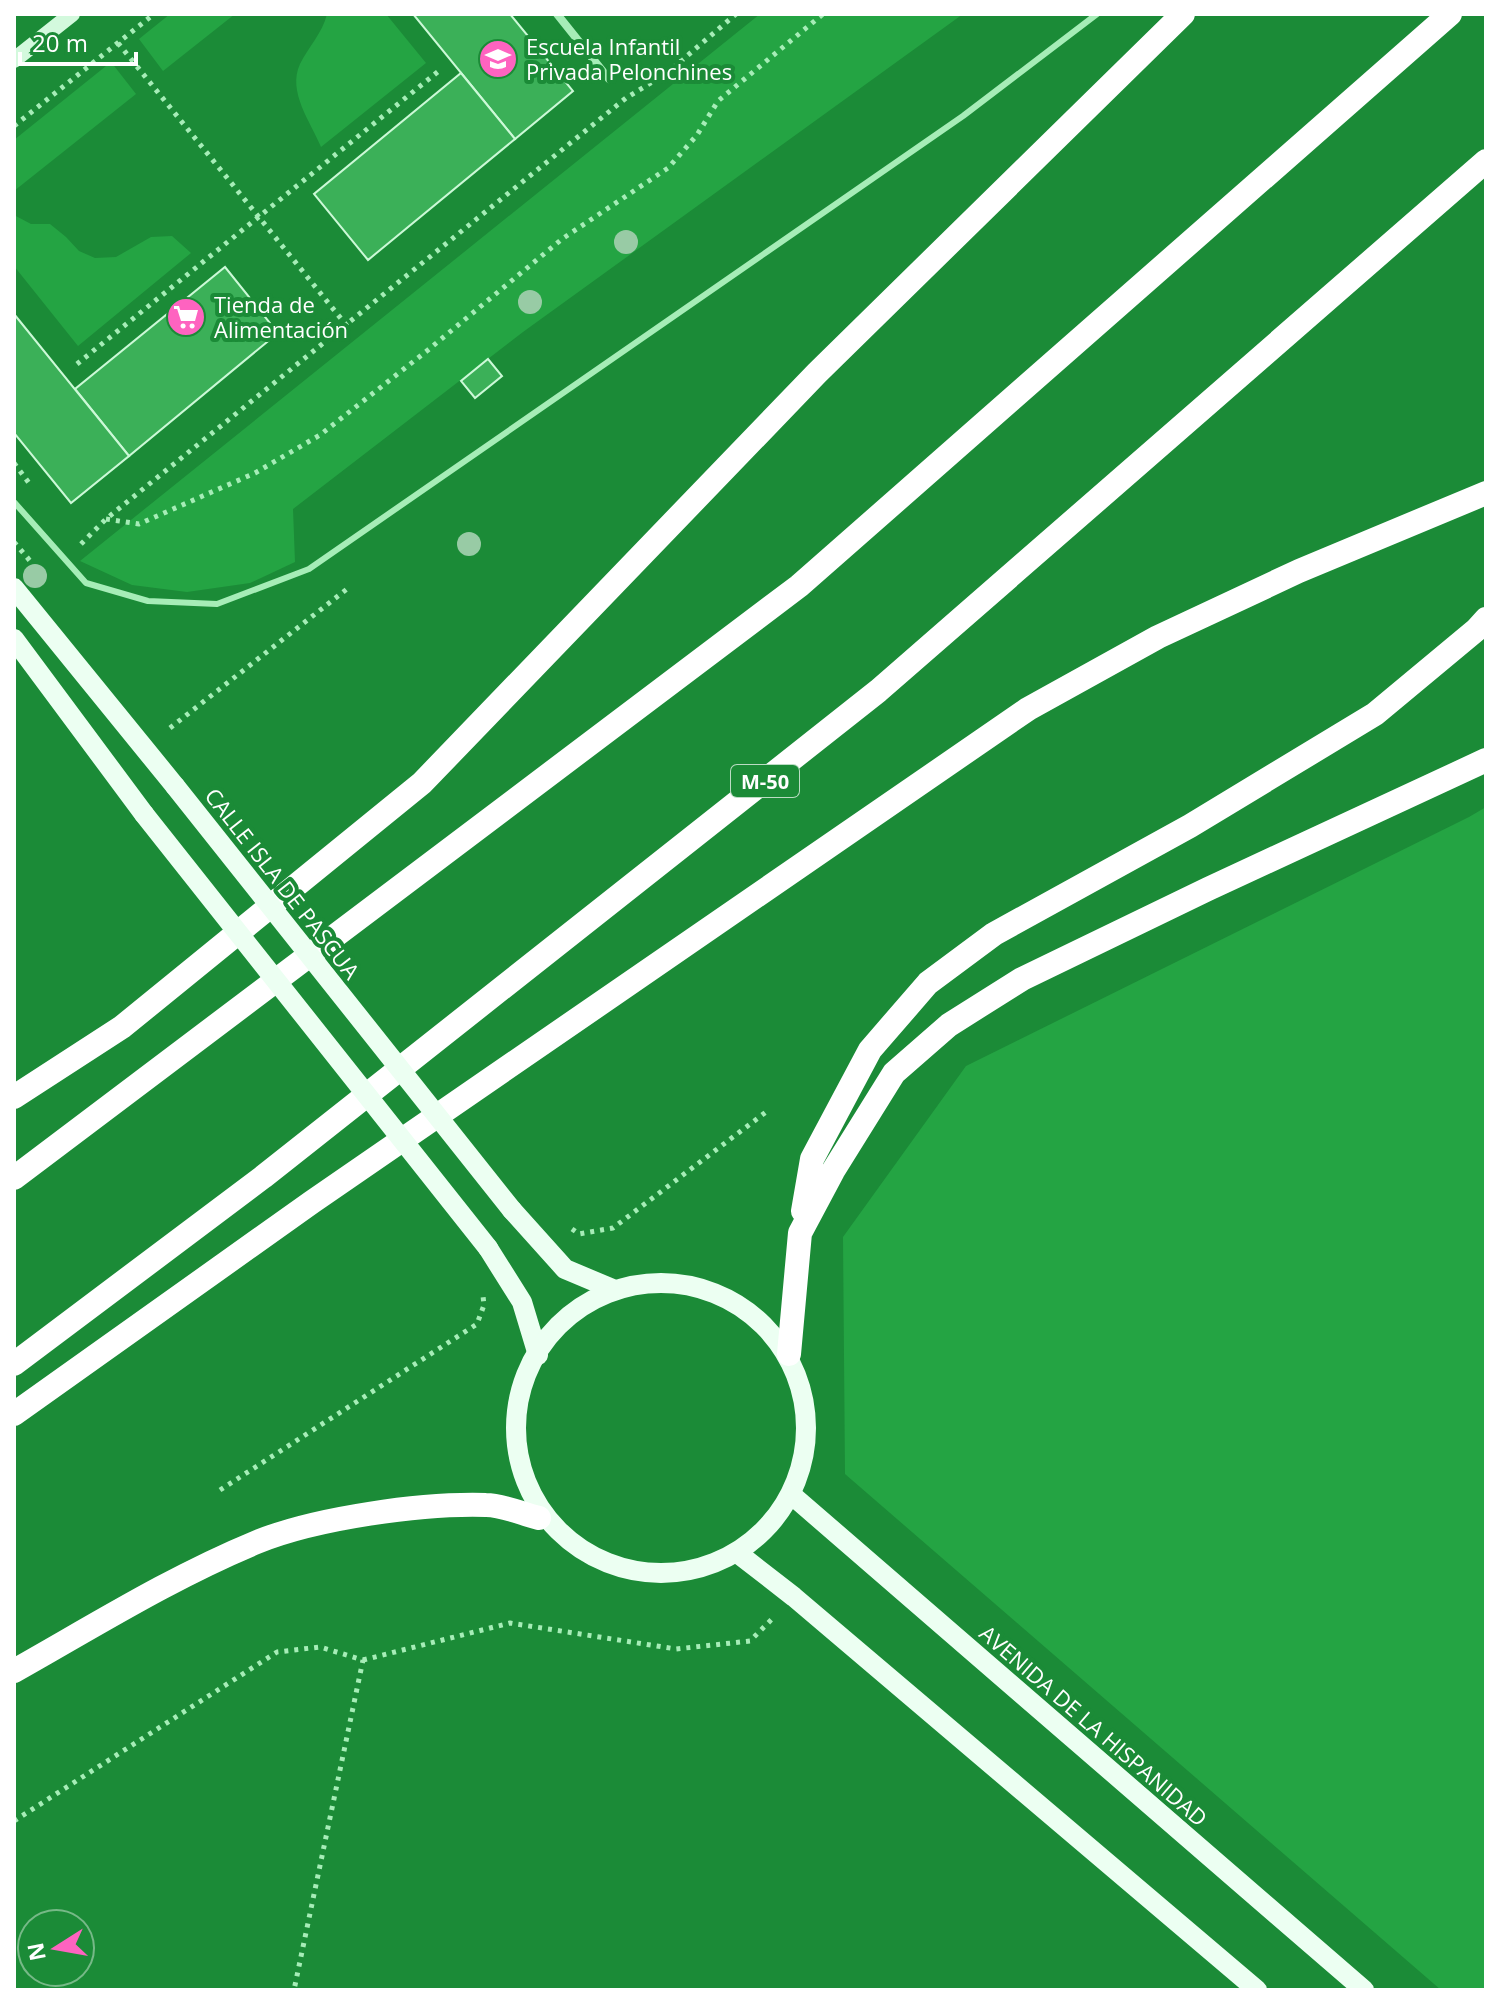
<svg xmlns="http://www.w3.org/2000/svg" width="1500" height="2004" viewBox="0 0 1500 2004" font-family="'Open Sans',sans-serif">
<rect width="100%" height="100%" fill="#1b8b37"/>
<g fill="#24a443">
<polygon points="170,14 235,14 163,71 139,39"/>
<path d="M327,14H386L426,63L321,147C311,122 287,92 300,64C309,46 322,34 327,14Z"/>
<polygon points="760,14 963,14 523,332 293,509 295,562 250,583 187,592 132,585 80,561"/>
<polygon points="111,62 136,94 14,191 14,140"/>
<polygon points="14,215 31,224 50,224 66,237 79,251 95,258 116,257 151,237 172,236 191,253 78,346 14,266"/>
<polygon points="1486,807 1486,1990 1441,1990 845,1474 843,1237 966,1066 1469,817"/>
</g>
<g fill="#3bb058" stroke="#ccf9d7" stroke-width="2">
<polygon points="413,14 510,14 573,91 515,139"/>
<polygon points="461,73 515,139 368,260 314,194"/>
<polygon points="225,267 278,333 129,456 75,389"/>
<polygon points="14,314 129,456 71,503 14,433"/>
<polygon points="488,359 502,376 475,398 461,381"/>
</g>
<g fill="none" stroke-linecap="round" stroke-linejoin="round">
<g stroke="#a6edb7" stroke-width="5" stroke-dasharray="4 6" stroke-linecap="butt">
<polyline points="118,43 347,326"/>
<polyline points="14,126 154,14"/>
<polyline points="77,364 440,70"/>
<polyline points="14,463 29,483"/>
<polyline points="106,519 139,524 255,473 320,435 428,350 562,239 668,168 697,135 718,101 823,14"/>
<polyline points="14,542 31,562"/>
<polyline points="81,544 106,519 626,98 667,73 736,14"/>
<polyline points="170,728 347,589"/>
<polyline points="572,1229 579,1234 613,1228 766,1112"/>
<polyline points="220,1490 477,1324 484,1305 483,1296"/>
<polyline points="363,1660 510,1623 676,1649 750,1641 773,1618"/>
<polyline points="14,1821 277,1652 320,1647 363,1660 294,1990"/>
</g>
<polyline stroke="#a6edb7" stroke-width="6" points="14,502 86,583 148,601 217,604 309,569 963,116 1097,14"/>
<polyline stroke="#a6edb7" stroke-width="8" points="557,14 609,79"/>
<polyline stroke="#d3f9dd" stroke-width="16" points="14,60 72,14"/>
<g stroke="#ecfff2" stroke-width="20">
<polyline points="14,588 175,786"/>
<polyline points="14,639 144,814"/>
<polyline points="512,1210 565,1269 615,1290"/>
<polyline points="488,1248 522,1302 538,1355"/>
<circle cx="661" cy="1428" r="145"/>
<polyline points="793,1496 1364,1990"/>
<polyline points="740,1555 794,1597 1257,1990"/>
</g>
<g stroke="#fff" stroke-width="24">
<polyline points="14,1097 122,1027 422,783 817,373 1183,14"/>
<polyline points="14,1178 799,586 1450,14"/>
<polyline points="803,1211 812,1159 870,1050 928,983 994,934 1190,826 1375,714 1476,630 1486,619"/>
<polyline points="789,1354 800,1233 833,1171 894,1073 949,1025 1022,979 1208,889 1486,760"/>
<polyline points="14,1364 263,1177 878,691 1486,161"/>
<polyline points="14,1414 312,1202 1028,709 1158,637 1299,571 1486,493"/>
<path d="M14,1671C94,1626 172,1577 257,1542C316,1518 422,1503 486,1505C503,1505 522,1514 539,1518"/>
</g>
<g stroke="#ecfff2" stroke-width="20">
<polyline points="175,786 512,1210"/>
<polyline points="144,814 488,1248"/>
</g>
</g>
<g fill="#98cba5">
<circle cx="626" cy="242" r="12"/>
<circle cx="530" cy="302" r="12"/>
<circle cx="469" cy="544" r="12"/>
<circle cx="35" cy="576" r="12"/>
</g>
<defs>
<g id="school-disc" transform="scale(2)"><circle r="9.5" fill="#fe63c0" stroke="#1b8b37"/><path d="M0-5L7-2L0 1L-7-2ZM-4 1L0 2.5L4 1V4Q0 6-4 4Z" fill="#fff"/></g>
<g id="supermarket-disc" transform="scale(2)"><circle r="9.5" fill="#fe63c0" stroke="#1b8b37"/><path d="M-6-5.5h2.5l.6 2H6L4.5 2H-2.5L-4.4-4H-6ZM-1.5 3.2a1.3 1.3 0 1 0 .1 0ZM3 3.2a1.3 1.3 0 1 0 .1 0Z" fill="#fff"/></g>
</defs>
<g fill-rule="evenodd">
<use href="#school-disc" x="498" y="59"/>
<use href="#supermarket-disc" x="186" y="317"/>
</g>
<g text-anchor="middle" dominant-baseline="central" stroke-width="8" stroke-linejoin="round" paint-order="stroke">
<rect fill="#1b8b37" stroke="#bbdcc3" stroke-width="2" x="731" y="765" width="68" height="32" rx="6"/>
<g font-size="20" font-weight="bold" fill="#fff">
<text x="765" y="781">M-50</text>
</g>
<g font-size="22" fill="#fff" stroke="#1b8b37" text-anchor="start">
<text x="526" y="46">Escuela Infantil<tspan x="526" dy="25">Privada Pelonchines</tspan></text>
<text x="214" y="304">Tienda de<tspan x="214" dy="25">Alimentación</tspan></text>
</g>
<g font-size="22" fill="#fff" stroke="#1b8b37">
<text transform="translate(283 883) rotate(52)">CALLE ISLA DE PASCUA</text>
<text transform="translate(1094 1725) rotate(41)">AVENIDA DE LA HISPANIDAD</text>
</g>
</g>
<rect width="1500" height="2004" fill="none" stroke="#ffffff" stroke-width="32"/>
<g transform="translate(56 1948) rotate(259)"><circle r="38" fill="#1b8b37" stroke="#76b987" stroke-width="2"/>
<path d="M0-6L14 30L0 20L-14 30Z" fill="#fe63c0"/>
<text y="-12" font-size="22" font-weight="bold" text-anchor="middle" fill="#ffffff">N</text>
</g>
<path d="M20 52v12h116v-12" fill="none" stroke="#ffffff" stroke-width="4"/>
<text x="32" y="52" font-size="24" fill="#ffffff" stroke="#1b8b37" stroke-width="6" paint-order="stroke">20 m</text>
</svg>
